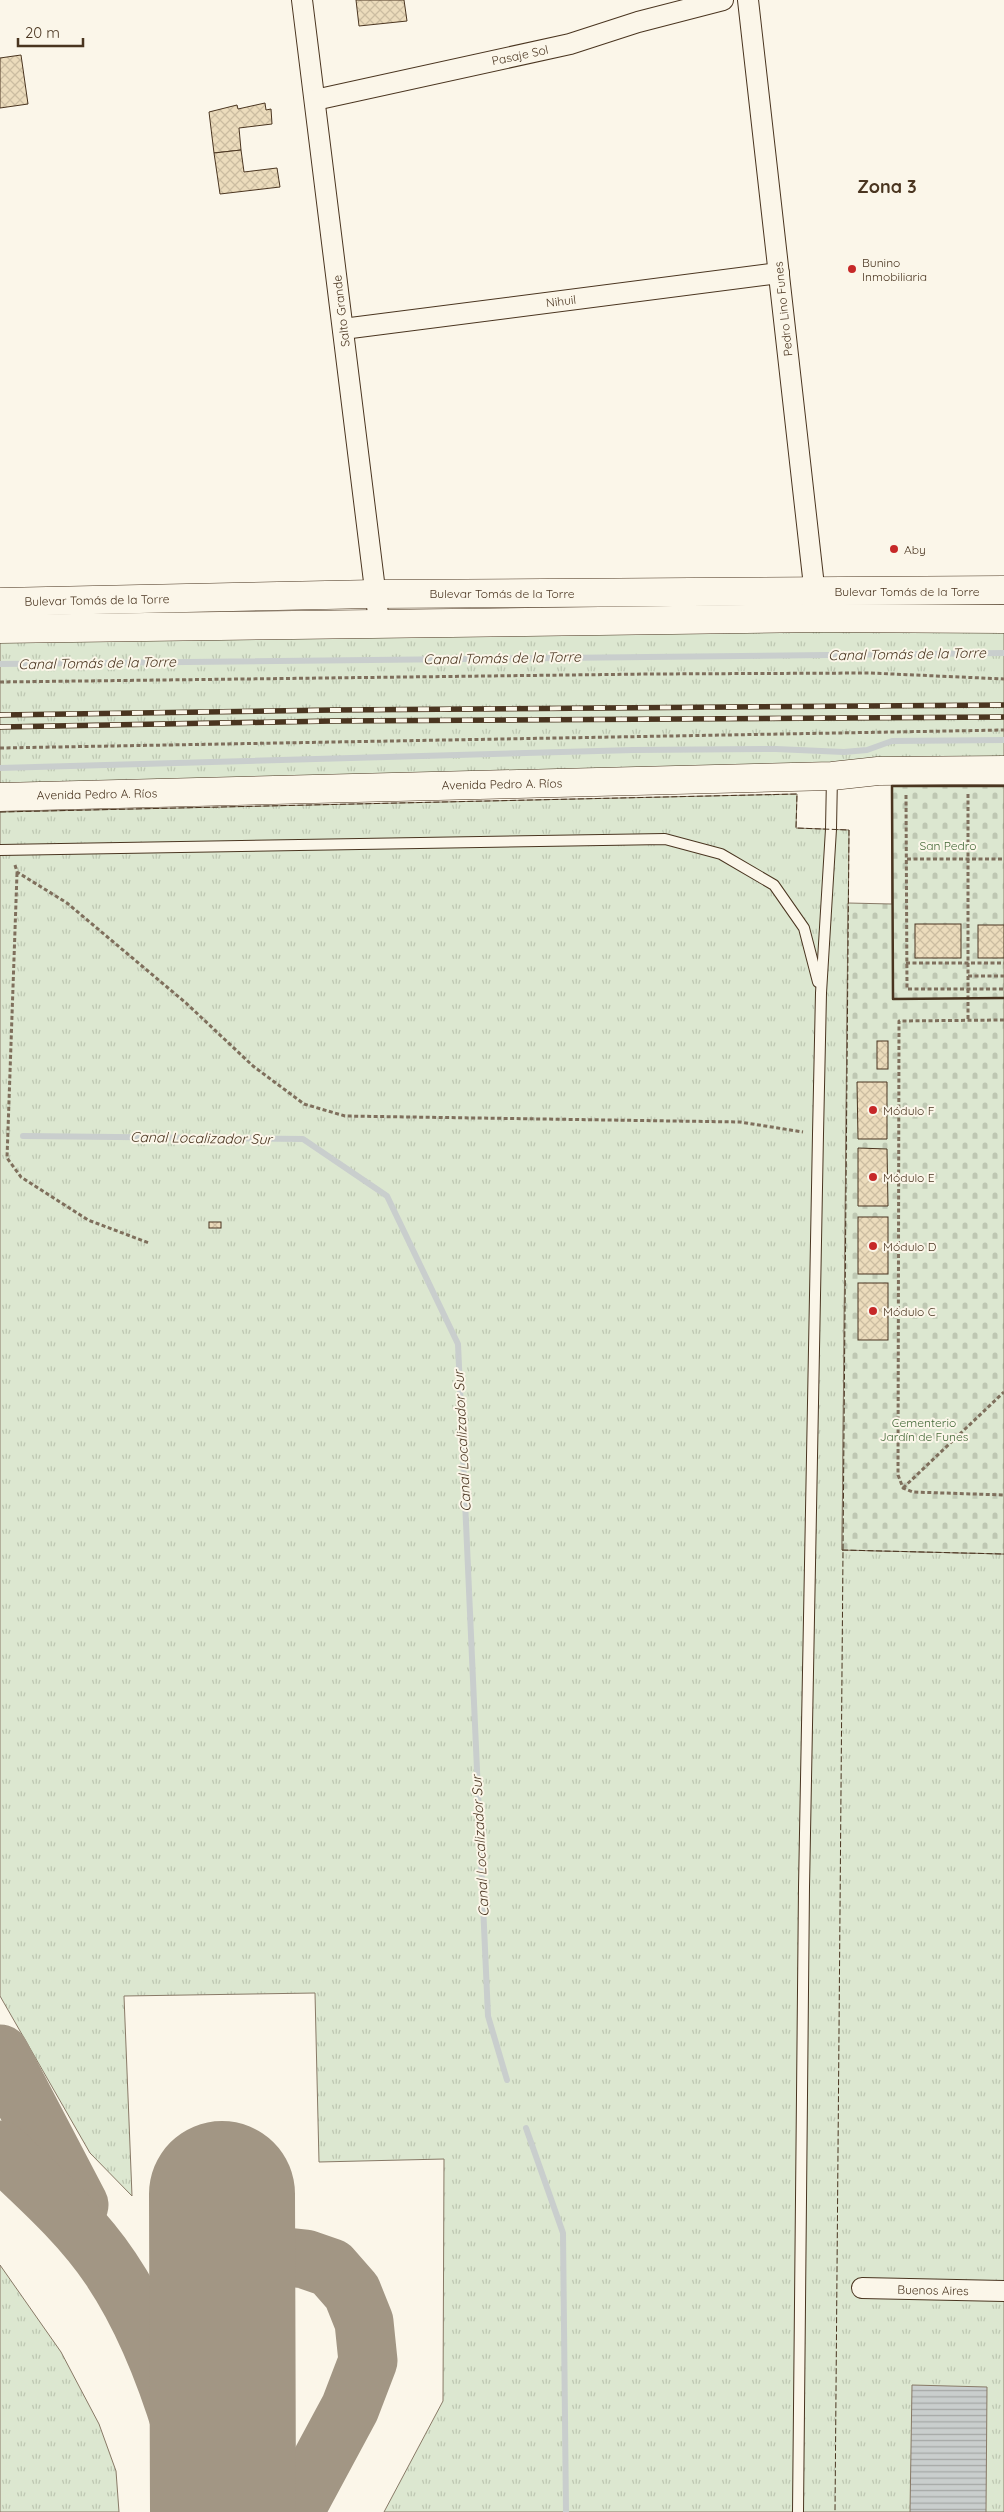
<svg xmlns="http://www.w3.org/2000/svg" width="1004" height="2512" viewBox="0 0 1004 2512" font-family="Quicksand,sans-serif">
<defs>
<pattern id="grass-tufts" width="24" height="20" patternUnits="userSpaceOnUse" patternTransform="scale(1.25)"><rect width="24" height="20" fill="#dce7d0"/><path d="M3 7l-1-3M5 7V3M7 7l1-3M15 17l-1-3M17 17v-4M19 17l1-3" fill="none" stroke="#bec7b2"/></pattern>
<pattern id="cemetery-stones" width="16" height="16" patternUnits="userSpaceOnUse" patternTransform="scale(1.25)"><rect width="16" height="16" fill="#dce7d0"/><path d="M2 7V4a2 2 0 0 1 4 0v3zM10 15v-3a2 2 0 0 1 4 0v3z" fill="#bec7b2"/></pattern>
<pattern id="water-rules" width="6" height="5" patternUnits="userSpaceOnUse" patternTransform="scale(1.25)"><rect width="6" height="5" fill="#c9cecd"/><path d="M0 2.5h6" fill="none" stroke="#a5a8a6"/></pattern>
<pattern id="building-cross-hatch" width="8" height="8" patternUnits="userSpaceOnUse" patternTransform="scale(1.25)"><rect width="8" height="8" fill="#ecdcbc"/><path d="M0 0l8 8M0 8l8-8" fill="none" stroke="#ccbda1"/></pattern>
</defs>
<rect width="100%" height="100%" fill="#fbf6e9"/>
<g fill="url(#grass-tufts)" stroke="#887966">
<polygon points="1004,619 1004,770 0,797 0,629"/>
<polygon points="797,794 796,828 849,830 842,1550 1004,1554 1004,2512 384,2512 443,2401 444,2159 319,2162 315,1993 124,1996 132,2196 90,2153 0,1996 0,812"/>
<polygon points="0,2265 61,2352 99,2424 116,2471 119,2512 0,2512"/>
</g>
<polygon fill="url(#cemetery-stones)" stroke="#887966" points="892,786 1004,786 1004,1554 842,1550 848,903 892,904"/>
<polygon fill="url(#water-rules)" stroke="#887966" points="912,2385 987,2387 986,2512 910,2512"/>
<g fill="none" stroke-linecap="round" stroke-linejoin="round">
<g stroke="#c9cecd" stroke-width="6">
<polyline points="0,664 1004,653"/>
<polyline points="0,768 633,750 776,749 844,752 867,750 892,741 1004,740"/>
<polyline points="23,1136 303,1139 387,1196 458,1344 488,2016 507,2080"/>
<polyline points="526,2128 563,2233 566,2512"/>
</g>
<g stroke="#a29684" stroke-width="59">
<polyline points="0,2054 79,2205"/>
<path d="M0,2150C39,2187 81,2224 111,2269C144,2318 166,2375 183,2431C191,2457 195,2485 202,2512"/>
<polyline points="222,2290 242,2268 277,2256 305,2259 331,2268 352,2292 364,2322 368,2361 350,2408 294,2512"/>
</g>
<polyline stroke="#a29684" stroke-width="146" points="222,2194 223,2512"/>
</g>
<g fill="url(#building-cross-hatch)" stroke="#4a3520">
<polygon points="356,0 404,0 407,21 359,26"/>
<polygon points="21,55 28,104 0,108 0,58"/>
<polygon points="265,103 266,110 271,109 272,124 239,128 241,150 214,153 209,112 237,105 238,109"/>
<polygon points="241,150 244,172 277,168 280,187 220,194 214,153"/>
<rect x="915" y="924" width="46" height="34"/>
<rect x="978" y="925" width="26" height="33"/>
<rect x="877" y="1041" width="11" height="28"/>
<polygon points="857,1082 887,1082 887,1139 858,1139"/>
<polygon points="858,1148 887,1149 888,1206 858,1206"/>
<rect x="858" y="1217" width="30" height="57"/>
<rect x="209" y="1222" width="12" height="6"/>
<rect x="858" y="1283" width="30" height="57"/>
</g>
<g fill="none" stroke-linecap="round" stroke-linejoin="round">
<g stroke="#4a3520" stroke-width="12">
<g id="lane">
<polyline points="0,850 665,839 721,854 774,885 804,928 818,982"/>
<polyline points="798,2512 804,1887 818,1134 821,993 831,829 832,776"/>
</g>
</g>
<g stroke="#4a3520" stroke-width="22">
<g id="street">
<polyline points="302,0 379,622"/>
<polyline points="748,0 816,604"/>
<polyline points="315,100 570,44 638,22 723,0"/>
<polyline points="343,329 779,273"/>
<polyline points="862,2288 1004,2291"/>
</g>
</g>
<g stroke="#4a3520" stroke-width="29">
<g id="secondary">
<polyline points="0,602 374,594 1004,590"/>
<polyline points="0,629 818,618 1004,619"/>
<polyline points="0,797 832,776 878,771 1004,770"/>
</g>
</g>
<g stroke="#7f6f5c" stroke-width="3" stroke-dasharray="4 2.5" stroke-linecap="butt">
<polyline points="0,682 649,674 870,673 1004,679"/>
<polyline points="0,748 1004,730"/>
<polyline points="968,794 968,1020"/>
<polyline points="906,795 907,989 1004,989"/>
<polyline points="907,859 1004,859"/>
<polyline points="15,865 17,872 67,903 186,1003 253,1066 304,1104 345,1116 740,1122 803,1132"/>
<polyline points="17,873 7,1158 21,1177 88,1220 149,1243"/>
<polyline points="906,963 1004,963"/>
<polyline points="968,976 1004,976"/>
<polyline points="1004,1020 899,1021 898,1475 903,1488 913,1492 1004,1495"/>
<polyline points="903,1488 1004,1392"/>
</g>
<use href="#lane" stroke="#fbf6e9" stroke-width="10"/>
<use href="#street" stroke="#fbf6e9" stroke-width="20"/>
<use href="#secondary" stroke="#fbf6e9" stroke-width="28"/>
<g stroke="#4a3520" stroke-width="5.5">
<g id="rail">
<polyline points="0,715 333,710 1004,705"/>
<polyline points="0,727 332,721 1004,717"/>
</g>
</g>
<use href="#rail" stroke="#fbf6e9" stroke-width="4" stroke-dasharray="11" stroke-linecap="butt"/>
<g stroke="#4a3520" stroke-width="1" stroke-dasharray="6 2.5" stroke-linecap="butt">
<polyline points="0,812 797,794 796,828 849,830 835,2512"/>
<polyline points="842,1550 1004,1554"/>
</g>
<polyline stroke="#4a3520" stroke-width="2.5" points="1004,786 892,786 893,999 1004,998"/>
</g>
<g fill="#c62828" stroke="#fbf6e9" stroke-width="2">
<circle cx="852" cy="269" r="5"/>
<circle cx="894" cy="549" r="5"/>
<circle cx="873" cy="1110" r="5"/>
<circle cx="873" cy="1177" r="5"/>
<circle cx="873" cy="1246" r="5"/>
<circle cx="873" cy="1311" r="5"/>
</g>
<g text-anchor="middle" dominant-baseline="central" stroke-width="4" stroke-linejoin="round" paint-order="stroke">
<g font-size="12" fill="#4a3520" stroke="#fbf6e9">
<text transform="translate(520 55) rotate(-12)">Pasaje Sol</text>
<text transform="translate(561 301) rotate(-7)">Nihuil</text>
<text transform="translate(783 309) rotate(-96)">Pedro Lino Funes</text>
<text transform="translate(341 311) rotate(-97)">Salto Grande</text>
<text x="907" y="591">Bulevar Tomás de la Torre</text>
<text x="502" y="593">Bulevar Tomás de la Torre</text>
<text transform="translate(97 600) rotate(-1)">Bulevar Tomás de la Torre</text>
<text transform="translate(502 784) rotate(-1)">Avenida Pedro A. Ríos</text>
<text transform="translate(97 794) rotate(-1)">Avenida Pedro A. Ríos</text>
<text transform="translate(933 2290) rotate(1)">Buenos Aires</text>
</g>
<g font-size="12" fill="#4a3520" stroke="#fbf6e9" text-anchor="start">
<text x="862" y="262">Bunino<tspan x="862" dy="14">Inmobiliaria</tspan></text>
<text x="904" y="549">Aby</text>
<text x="883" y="1110">Módulo F</text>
<text x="883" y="1177">Módulo E</text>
<text x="883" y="1246">Módulo D</text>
<text x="883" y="1311">Módulo C</text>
</g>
<g font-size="12" fill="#436837" stroke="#fbf6e9">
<text x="948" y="845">San Pedro</text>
<text x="924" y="1422">Cementerio<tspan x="924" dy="14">Jardín de Funes</tspan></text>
</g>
<g font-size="14" font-style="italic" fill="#4a3520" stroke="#fbf6e9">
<text transform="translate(907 654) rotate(-1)">Canal Tomás de la Torre</text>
<text transform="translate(502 658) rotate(-1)">Canal Tomás de la Torre</text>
<text transform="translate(97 663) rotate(-1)">Canal Tomás de la Torre</text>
<text transform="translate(201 1138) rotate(1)">Canal Localizador Sur</text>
<text transform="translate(462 1441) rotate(-93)">Canal Localizador Sur</text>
<text transform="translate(480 1846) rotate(-93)">Canal Localizador Sur</text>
</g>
<g font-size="18" font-weight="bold" fill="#4a3520" stroke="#fbf6e9">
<text x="887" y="186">Zona 3</text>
</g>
</g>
<path d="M18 38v8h65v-8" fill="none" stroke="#4a3520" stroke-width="2.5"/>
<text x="25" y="38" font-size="15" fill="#4a3520" stroke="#fbf6e9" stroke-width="4" paint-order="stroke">20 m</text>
</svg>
